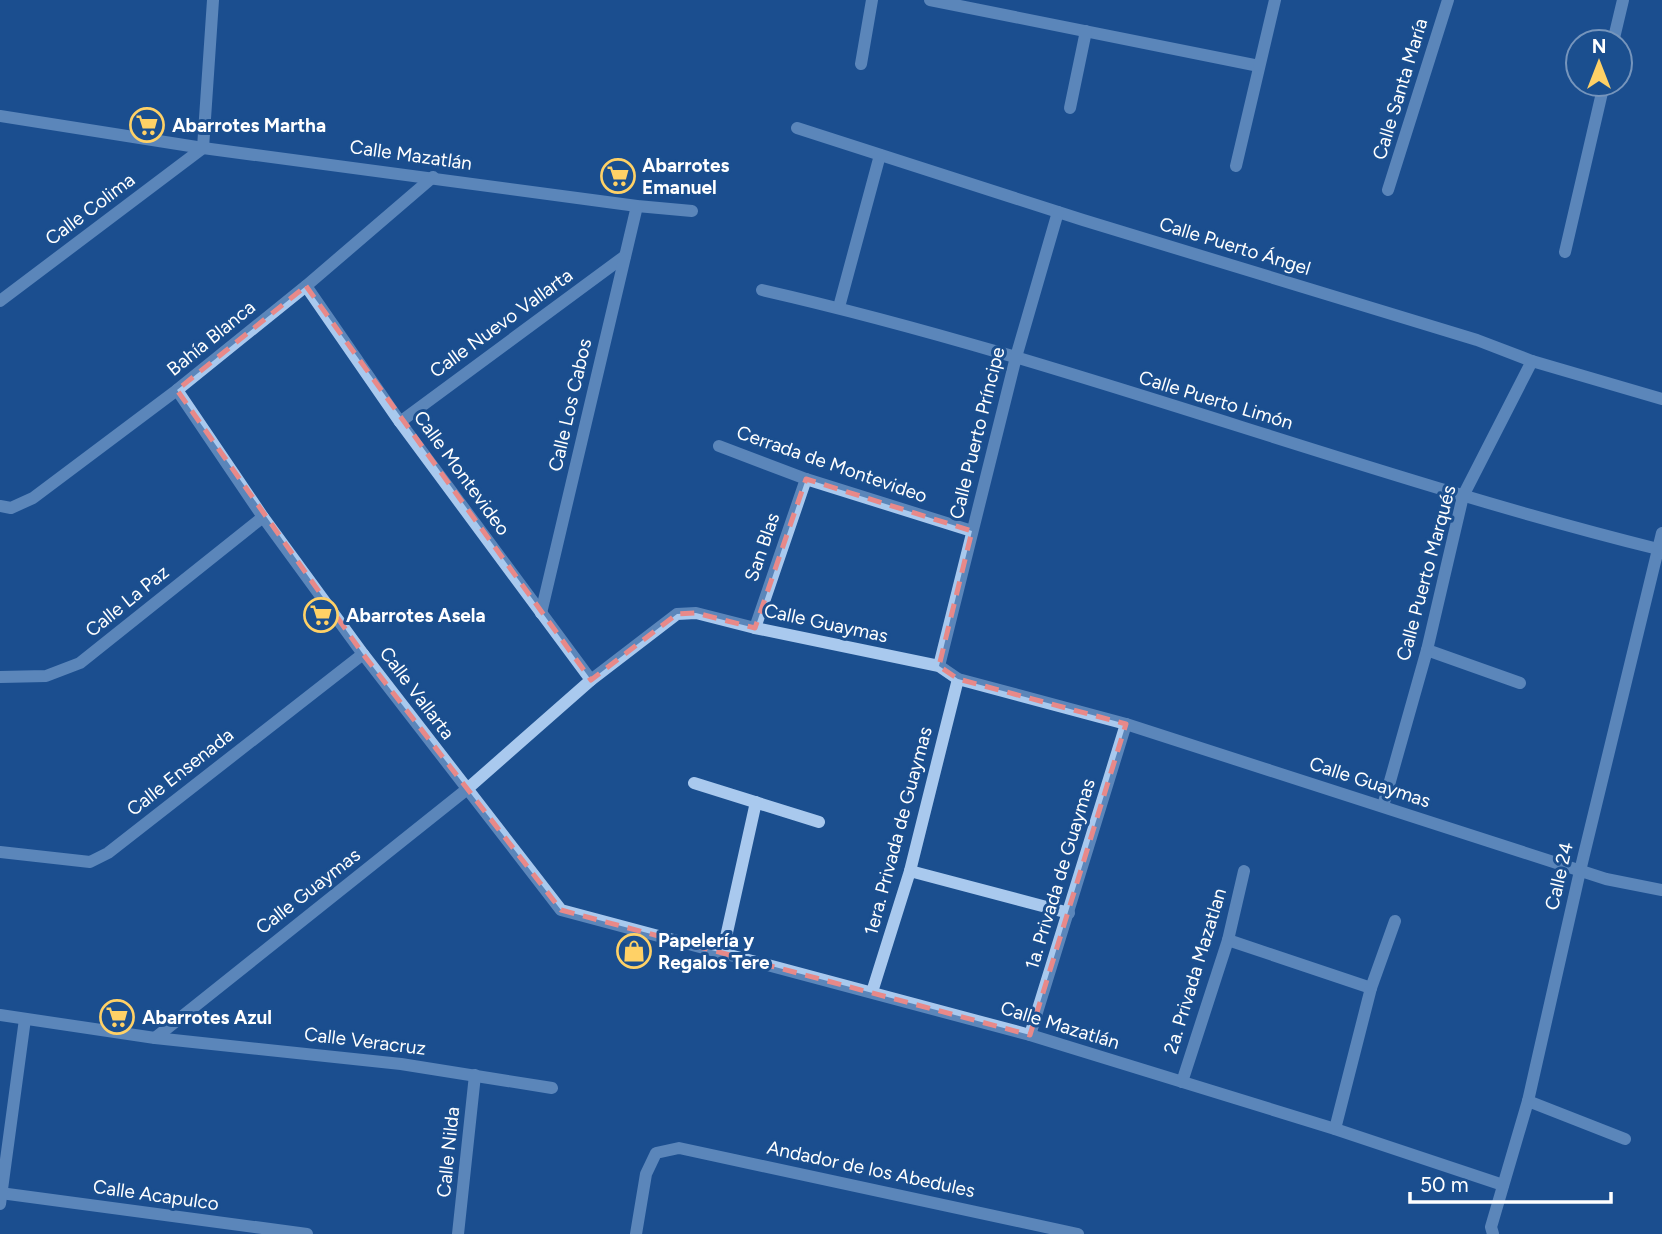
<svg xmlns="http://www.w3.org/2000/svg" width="1662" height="1234" viewBox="0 0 1662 1234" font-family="Figtree,sans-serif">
<rect width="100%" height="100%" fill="#1b4f8f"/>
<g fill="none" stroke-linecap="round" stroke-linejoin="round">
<g stroke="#a9c9ee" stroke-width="12">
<polyline points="930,0 1259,66"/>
<polyline points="1613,42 1623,0"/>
<polyline points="861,64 872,0"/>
<polyline points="1070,108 1086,31"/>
<polyline points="0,116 203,148 637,206 692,211"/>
<polyline points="797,128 1083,220 1477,340 1532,361 1662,399"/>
<polyline points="1236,166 1275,0"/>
<polyline points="1388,190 1448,0"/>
<polyline points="1565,252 1604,84"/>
<polyline points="306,286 400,422 591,680"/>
<path d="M762,290C1066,359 1356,474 1658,549"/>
<polyline points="0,301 203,148 213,0"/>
<polyline points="839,307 880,155"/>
<polyline points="177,390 263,517 363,654 561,910 1030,1035 1335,1129 1503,1185"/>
<polyline points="400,422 625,256"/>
<polyline points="719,446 806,479 972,531"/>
<polyline points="0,506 11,508 33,498 177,390 306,286 433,177"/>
<polyline points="541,613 637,206"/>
<polyline points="755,628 806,479"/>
<polyline points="1427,650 1520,683"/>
<polyline points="939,666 1016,357 1058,212"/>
<polyline points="0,677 46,676 80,663 263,517"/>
<polyline points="694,783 819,822"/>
<polyline points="1383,806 1427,650 1463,496 1532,361"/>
<polyline points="0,852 90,862 108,853 363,654"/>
<polyline points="910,871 1069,913"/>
<polyline points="1228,940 1371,988"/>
<polyline points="722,955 756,802"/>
<polyline points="872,992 910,871 958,679"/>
<polyline points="0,1015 155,1038 401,1064 552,1088"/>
<polyline points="1030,1035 1126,724"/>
<polyline points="155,1038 466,790 591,680 677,614 696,613 755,628 939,666 958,679 1126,724 1606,879 1662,890"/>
<polyline points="1182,1082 1228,940 1244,871"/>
<polyline points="1528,1101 1625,1139"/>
<polyline points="1335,1129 1371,988 1395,921"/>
<polyline points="0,1193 307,1234"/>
<polyline points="0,1204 25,1019"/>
<polyline points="458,1234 475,1075"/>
<polyline points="636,1234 646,1174 656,1153 679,1148 1078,1234"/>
<polyline points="1493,1234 1491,1227 1528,1101 1580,871 1662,533"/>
</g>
</g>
<path d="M0 0H1662V1234H0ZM306,286L591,680L677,614L696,613L755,628L806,479L972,531L939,666L958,679L1126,724L1030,1035L561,910L363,654L177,390Z" fill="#1b4f8f" fill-opacity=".55" fill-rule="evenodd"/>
<path fill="none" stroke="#e88989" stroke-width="5" stroke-dasharray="14 9" stroke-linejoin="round" d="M306,286L591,680L677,614L696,613L755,628L806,479L972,531L939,666L958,679L1126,724L1030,1035L561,910L363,654L177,390Z"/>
<defs>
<g id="supermarket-ring" transform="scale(1.75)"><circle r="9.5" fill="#1b4f8f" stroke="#ffd166" stroke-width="1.5"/><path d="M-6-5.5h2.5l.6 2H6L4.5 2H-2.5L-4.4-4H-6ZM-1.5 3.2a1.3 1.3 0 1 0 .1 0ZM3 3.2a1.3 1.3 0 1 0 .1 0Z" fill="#ffd166"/></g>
<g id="shop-ring" transform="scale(1.75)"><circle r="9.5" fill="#1b4f8f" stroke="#ffd166" stroke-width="1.5"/><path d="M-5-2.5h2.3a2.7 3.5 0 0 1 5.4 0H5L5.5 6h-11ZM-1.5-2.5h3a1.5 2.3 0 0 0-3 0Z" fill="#ffd166"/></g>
</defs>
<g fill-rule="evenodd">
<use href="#supermarket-ring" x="147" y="125"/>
<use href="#supermarket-ring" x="618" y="176"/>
<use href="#supermarket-ring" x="321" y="615"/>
<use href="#shop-ring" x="634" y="951"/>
<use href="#supermarket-ring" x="117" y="1017"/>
</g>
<g text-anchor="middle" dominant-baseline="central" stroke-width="6" stroke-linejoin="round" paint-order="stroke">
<g font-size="19" fill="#fff" stroke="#1b4f8f">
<text transform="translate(1400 89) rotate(-73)">Calle Santa María</text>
<text transform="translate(411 155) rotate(8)">Calle Mazatlán</text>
<text transform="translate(90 209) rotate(-37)">Calle Colima</text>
<text transform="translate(1235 246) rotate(17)">Calle Puerto Ángel</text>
<text transform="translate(501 323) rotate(-36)">Calle Nuevo Vallarta</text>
<text transform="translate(211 338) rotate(-39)">Bahía Blanca</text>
<text transform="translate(1216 400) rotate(17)">Calle Puerto Limón</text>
<text transform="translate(570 405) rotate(-77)">Calle Los Cabos</text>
<text transform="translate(977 433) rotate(-76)">Calle Puerto Príncipe</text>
<text transform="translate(832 464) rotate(19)">Cerrada de Montevideo</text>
<text transform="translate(462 473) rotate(54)">Calle Montevideo</text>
<text transform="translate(762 547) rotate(-71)">San Blas</text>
<text transform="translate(1426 573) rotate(-75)">Calle Puerto Marqués</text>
<text transform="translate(127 601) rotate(-39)">Calle La Paz</text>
<text transform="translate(826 623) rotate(12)">Calle Guaymas</text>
<text transform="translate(417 693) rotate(53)">Calle Vallarta</text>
<text transform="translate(180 772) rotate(-38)">Calle Ensenada</text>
<text transform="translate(1370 782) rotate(18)">Calle Guaymas</text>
<text transform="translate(898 831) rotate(-75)">1era. Privada de Guaymas</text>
<text transform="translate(1060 874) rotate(-73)">1a. Privada de Guaymas</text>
<text transform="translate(1559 876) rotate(-77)">Calle 24</text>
<text transform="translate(308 891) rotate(-38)">Calle Guaymas</text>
<text transform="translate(1195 971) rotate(-73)">2a. Privada Mazatlan</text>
<text transform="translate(1060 1025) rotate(17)">Calle Mazatlán</text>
<text transform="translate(365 1041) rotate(7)">Calle Veracruz</text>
<text transform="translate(448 1152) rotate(-84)">Calle Nilda</text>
<text transform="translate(871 1169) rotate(12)">Andador de los Abedules</text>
<text transform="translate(156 1195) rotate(8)">Calle Acapulco</text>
</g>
<g font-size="19" font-weight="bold" fill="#fff" stroke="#1b4f8f" text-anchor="start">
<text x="172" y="125">Abarrotes Martha</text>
<text x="642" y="165">Abarrotes<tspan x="642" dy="22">Emanuel</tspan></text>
<text x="346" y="615">Abarrotes Asela</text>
<text x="658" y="940">Papelería y<tspan x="658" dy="22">Regalos Tere</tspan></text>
<text x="142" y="1017">Abarrotes Azul</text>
</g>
</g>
<g transform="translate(1599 63)"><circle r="33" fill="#1b4f8f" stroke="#7695bc" stroke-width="2"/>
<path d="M0-5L12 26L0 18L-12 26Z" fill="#ffd166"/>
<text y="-10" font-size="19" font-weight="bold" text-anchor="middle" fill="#ffffff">N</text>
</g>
<path d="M1410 1192v10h201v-10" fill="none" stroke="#ffffff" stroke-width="3.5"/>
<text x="1420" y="1192" font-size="21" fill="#ffffff" stroke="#1b4f8f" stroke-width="5" paint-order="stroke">50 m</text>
</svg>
